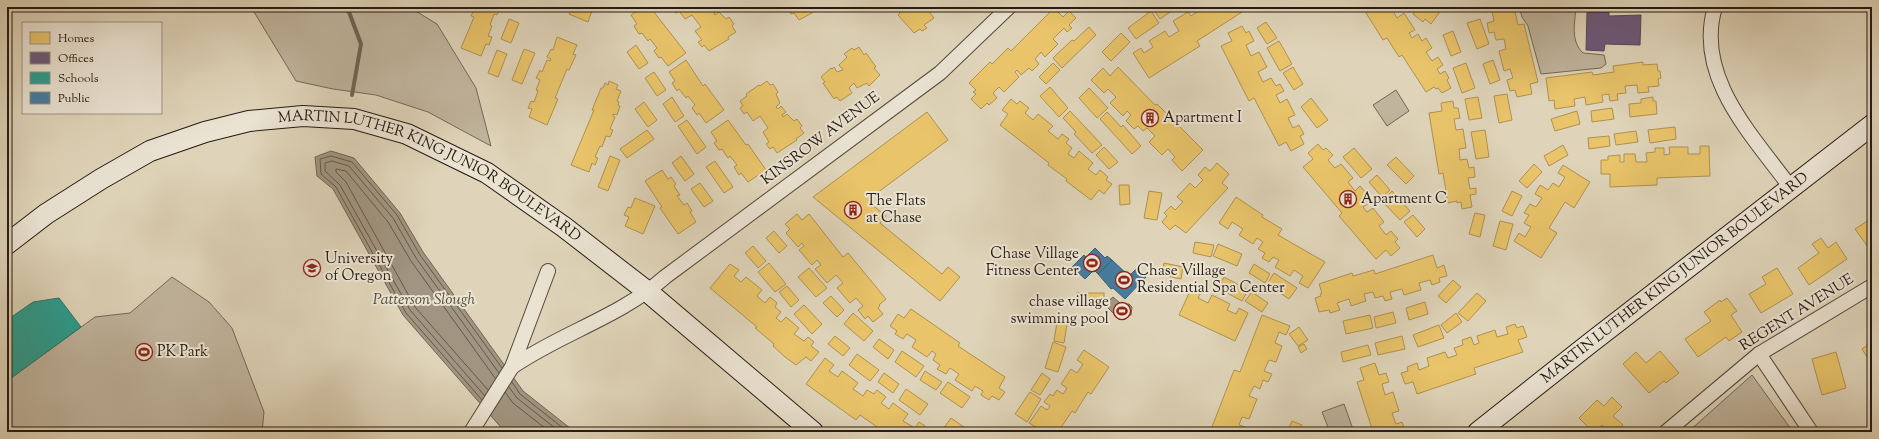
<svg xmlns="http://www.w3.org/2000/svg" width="1879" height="439" viewBox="0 0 1879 439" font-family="'Sorts Mill Goudy',serif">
<rect width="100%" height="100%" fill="#dfd4b9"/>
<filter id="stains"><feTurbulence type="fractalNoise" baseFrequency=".005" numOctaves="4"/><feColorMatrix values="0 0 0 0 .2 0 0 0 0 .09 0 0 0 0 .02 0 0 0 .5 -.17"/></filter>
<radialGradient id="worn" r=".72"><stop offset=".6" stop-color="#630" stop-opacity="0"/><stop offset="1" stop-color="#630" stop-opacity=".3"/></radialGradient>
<g fill="#c0b49d" stroke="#746758">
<polygon points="251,7 409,7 437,24 476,88 491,146 428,112 376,95 333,89 296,81"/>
<path d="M1519,7H1576C1575,22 1570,41 1583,53L1604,55L1606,64L1601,68L1541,74L1528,26L1522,17Z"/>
<polygon points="1396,90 1409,111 1387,126 1373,105"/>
<polygon points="172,277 209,302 232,328 264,412 262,432 7,432 7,381 95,317 130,313"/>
<polygon points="1752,375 1793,432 1688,432"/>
<polygon points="1344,404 1354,432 1330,432 1322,412"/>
</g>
<g fill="#a09580" stroke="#706454">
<polygon points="331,151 354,158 400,213 423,252 523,391 575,432 505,432 403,315 333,189 317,176 315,157"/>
<polygon points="1113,297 1121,304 1129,304 1132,307 1131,315 1117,317 1106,306 1106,303"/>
</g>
<g fill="#e9c46a" stroke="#af9150">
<polygon points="475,7 500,8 497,15 494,14 490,25 492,26 488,36 492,37 489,45 486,44 481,56 461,48 474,17 471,16"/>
<polygon points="572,7 591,7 590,10 592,11 588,22 569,14"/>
<polygon points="643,7 650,7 686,53 668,66 661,57 659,58 654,51 657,48 650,39 648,41 642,33 639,34 634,26 637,24 631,15"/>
<polygon points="672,7 715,7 718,10 714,13 715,15 719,12 726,19 729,17 734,24 732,26 736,32 728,37 729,39 709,51 704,45 702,47 698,42 702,40 695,31 701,27 692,15 685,19 679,11 676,13"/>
<polygon points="786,7 814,7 810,10 812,13 799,20 794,13 791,14"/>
<polygon points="896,7 938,7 930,13 934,18 924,25 927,28 922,31 920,29 914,33 898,15 900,13"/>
<polygon points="1158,7 1175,7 1176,8 1160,19 1154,10"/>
<polygon points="1194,7 1239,7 1242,12 1197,41 1200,46 1149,78 1133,53 1141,48 1144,53 1153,47 1149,41 1165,31 1169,37 1179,31 1173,21 1188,12 1191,16 1197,12"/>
<polygon points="1347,7 1358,7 1354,12"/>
<polygon points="1375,7 1396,7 1392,9 1397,18 1404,13 1415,30 1409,33 1412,38 1418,34 1422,41 1426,38 1432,48 1426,52 1432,61 1438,57 1443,65 1437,69 1440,74 1445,71 1449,78 1447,80 1451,88 1442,93 1438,88 1436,89 1434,87 1426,92 1402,55 1399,57 1387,38 1383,40 1366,13"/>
<polygon points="1409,7 1432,7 1439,13 1431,24 1425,19 1423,22 1413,14 1415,11"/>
<polygon points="1484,7 1514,7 1518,25 1524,24 1538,82 1530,84 1532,94 1517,97 1515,90 1510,91 1507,80 1513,78 1510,69 1504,71 1499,51 1506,49 1504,39 1496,40 1494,32 1489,33 1487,23 1494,21 1492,11 1486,12"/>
<polygon points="1054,8 1063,17 1069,11 1076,18 1069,25 1072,28 1067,32 1064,28 1053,39 1058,44 1045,57 1041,52 1035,59 1039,64 1032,71 1029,68 1021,75 1017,70 1015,72 1019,77 1004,92 999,87 993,93 997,98 989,105 987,103 981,109 971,99 976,94 973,92 976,90 969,83 990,62 992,64 1008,48 1011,51"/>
<polygon points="1151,11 1159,23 1136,39 1128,28"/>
<polygon points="509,19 519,23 511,43 501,39"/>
<polygon points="1480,19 1489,44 1477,49 1467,23"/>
<polygon points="1266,22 1277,38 1267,44 1257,28"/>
<polygon points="1242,26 1246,33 1249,31 1254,41 1246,45 1251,56 1259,52 1267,67 1258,72 1263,82 1271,78 1276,86 1280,84 1284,91 1276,95 1280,103 1287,99 1295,115 1288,118 1293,128 1299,125 1304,134 1300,136 1304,144 1291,151 1286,142 1279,146 1254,98 1249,101 1221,46 1232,41 1228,33"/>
<polygon points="1089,27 1096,35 1062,68 1053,58 1072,40 1074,41"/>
<polygon points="1453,31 1461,52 1451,56 1443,35"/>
<polygon points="1121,33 1130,42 1111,61 1102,52"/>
<polygon points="557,37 577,45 573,54 576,55 569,70 567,69 555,98 558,99 547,125 529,117 532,109 528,108 531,101 534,102 538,91 536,90 540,80 536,78 540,70 542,72 547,60 550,61 551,59 547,57 551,49 553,50"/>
<polygon points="1279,41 1292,64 1280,71 1267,48"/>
<polygon points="636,45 648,63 639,69 627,52"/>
<polygon points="859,47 864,55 866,53 876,67 874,68 880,75 869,86 867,83 857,88 854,83 849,88 852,93 840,101 837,97 834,99 823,83 825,82 821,77 831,68 832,69 834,67 837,72 843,70 839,65 847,57 844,54 852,48 854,50"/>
<polygon points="524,49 535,53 522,84 512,80"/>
<polygon points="497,50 507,54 498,77 488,73"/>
<polygon points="686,60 703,86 705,84 724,110 706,123 699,113 697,115 692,108 695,105 688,96 686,98 679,89 677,91 672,83 675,81 669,72"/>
<polygon points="1493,60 1500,80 1490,84 1483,64"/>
<polygon points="1643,62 1643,65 1657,64 1658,71 1660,71 1661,78 1658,79 1659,86 1648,87 1649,92 1638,93 1637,85 1625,86 1626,93 1617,94 1618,100 1610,101 1609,94 1602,95 1603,102 1586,105 1585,97 1574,99 1575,106 1555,109 1554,100 1549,101 1546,78 1592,72 1593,75 1614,72 1613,66"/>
<polygon points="1053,63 1060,70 1046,84 1039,77"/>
<polygon points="1466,63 1475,88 1462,93 1453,68"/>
<polygon points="1118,67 1155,105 1157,104 1203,150 1182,171 1172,160 1175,157 1168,149 1162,155 1149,142 1155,136 1147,128 1143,131 1138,126 1134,129 1126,121 1131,115 1127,111 1123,116 1110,103 1116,97 1108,89 1104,93 1091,80 1103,68 1110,76"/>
<polygon points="1293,67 1303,84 1294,90 1283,73"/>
<polygon points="654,72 666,90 657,96 645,78"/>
<polygon points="609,81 618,85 616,89 621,91 617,101 619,102 618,105 620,106 617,115 613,114 613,116 615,117 610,129 613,130 610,137 606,136 602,147 600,146 595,157 598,158 595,165 592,163 589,172 571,165 594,110 592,110 601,88 603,88 605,83 608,85"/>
<polygon points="767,81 770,85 773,84 778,92 776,94 780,103 776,107 778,109 781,106 786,112 782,115 783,117 787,114 794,121 797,119 802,126 800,128 804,133 796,139 797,140 777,153 773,147 770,149 766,144 769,142 763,132 768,128 760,116 753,121 747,112 744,114 740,108 743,106 740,101 747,96 746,94 759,85 760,86"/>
<polygon points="1050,87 1068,108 1059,117 1040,96"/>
<polygon points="1089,88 1108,108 1097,118 1079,98"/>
<polygon points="1507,94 1512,120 1499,123 1494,96"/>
<polygon points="672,97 684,116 675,122 663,104"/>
<polygon points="1478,97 1482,118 1469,120 1465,99"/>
<polygon points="1653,97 1653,101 1656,101 1657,114 1630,117 1629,104 1641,103 1641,99"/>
<polygon points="1311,98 1328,120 1317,128 1301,107"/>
<polygon points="1011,99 1017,104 1020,101 1029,108 1025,113 1033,120 1038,114 1053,126 1048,131 1058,139 1062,134 1069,139 1066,143 1072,148 1068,154 1074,158 1079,151 1093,163 1088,169 1096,175 1100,170 1108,177 1106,180 1112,184 1104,194 1099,190 1091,200 1066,181 1067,179 1048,165 1049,163 1000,125 1008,114 1002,110"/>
<polygon points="1453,101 1454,108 1458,108 1460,118 1454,119 1456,130 1463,129 1466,148 1459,149 1460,160 1467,159 1469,168 1474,167 1475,177 1468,178 1470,189 1476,188 1476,194 1470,195 1472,207 1462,209 1461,202 1457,203 1457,201 1448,203 1443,173 1439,174 1429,113 1442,111 1441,103"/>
<polygon points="644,102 657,120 648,127 635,109"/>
<polygon points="1612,108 1614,119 1592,122 1591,111"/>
<polygon points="1070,111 1102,145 1092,153 1074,134 1076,132 1063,118"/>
<polygon points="1577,111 1580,124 1555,131 1551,119"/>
<polygon points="927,112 948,140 869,199 873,202 871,204 886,216 880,223 942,274 948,267 960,277 940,301 813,197"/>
<polygon points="1107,112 1121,127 1123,125 1141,146 1132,154 1100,119"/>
<polygon points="687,120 706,147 697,154 678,126"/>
<polygon points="728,120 746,145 748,144 766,170 748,182 741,173 739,175 734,167 737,165 730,156 728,158 722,149 719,150 714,143 717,141 711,132"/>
<polygon points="1675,127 1676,139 1650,143 1648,130"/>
<polygon points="647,130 654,139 627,158 620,149"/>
<polygon points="1485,130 1489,157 1476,159 1471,132"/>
<polygon points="1636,131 1638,142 1616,145 1614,134"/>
<polygon points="1609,136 1610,146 1589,149 1588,138"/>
<polygon points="1318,144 1323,150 1326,148 1333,155 1328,160 1335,168 1341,164 1353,178 1348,182 1355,191 1360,186 1367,194 1364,196 1369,203 1363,207 1367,212 1373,208 1384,222 1379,226 1386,235 1391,231 1398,239 1395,242 1400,248 1391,256 1386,250 1376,259 1339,216 1342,213 1303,167 1313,159 1308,153"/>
<polygon points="1563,145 1568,155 1549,166 1544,156"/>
<polygon points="1700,146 1709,146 1710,176 1657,178 1657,185 1610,187 1610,174 1601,174 1601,160 1608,160 1608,156 1620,155 1620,162 1624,162 1624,154 1635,154 1636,162 1647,162 1646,153 1655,152 1655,148 1664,148 1664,155 1670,154 1669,147 1688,147 1688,154 1700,154"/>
<polygon points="1104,147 1118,162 1109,169 1096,155"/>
<polygon points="1354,148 1372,169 1361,178 1343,157"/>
<polygon points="610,156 620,160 608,191 598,187"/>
<polygon points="681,156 694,174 685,181 672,163"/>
<polygon points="1396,157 1414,176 1406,184 1387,165"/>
<polygon points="715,161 733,187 724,193 706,167"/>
<polygon points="1217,163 1229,174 1222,183 1228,188 1186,233 1175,225 1170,230 1162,222 1167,216 1164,213 1171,206 1175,210 1183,202 1177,197 1190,183 1195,188 1203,180 1198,175 1205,167 1210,171"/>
<polygon points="1534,164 1542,172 1527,188 1519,181"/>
<polygon points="1563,165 1590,182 1574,208 1565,202 1549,228 1557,233 1541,258 1514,241 1519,233 1525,237 1531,227 1524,223 1529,215 1524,213 1530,204 1536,207 1542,198 1535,194 1540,185 1548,190 1553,183 1559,187 1565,177 1558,173"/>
<polygon points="662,170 668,179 671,177 676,184 674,186 680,195 677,196 684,205 687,203 692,211 690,212 696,222 678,234 660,208 662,207 645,181"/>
<polygon points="1377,175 1390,190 1382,197 1369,182"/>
<polygon points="700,183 713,201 704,207 691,189"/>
<polygon points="1119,185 1129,185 1130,204 1120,205"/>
<polygon points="1149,191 1162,193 1157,220 1144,218"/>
<polygon points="1392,191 1410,211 1400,220 1382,201"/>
<polygon points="1512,191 1522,196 1512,216 1502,211"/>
<polygon points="1236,197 1263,215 1262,217 1282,229 1278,235 1325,262 1308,288 1299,283 1303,276 1294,270 1290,276 1275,267 1279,260 1273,257 1269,262 1262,258 1265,253 1258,249 1263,242 1257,238 1253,244 1239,235 1243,229 1232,222 1228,229 1219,223"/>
<polygon points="635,198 655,206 643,234 625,226 629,217 624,215 628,207 631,208"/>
<polygon points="1475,213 1485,215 1480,237 1469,234"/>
<polygon points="797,214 802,220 809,214 843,257 848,253 886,299 879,305 880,306 878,308 883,314 873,322 868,316 865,319 858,310 863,306 856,298 850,303 837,288 843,283 836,275 827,283 815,269 821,265 817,260 812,265 799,250 804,246 802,243 798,247 786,233 790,229 785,224"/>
<polygon points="1413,215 1425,229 1417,237 1404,222"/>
<polygon points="1872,218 1872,245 1868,247 1855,229"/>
<polygon points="1500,221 1513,224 1506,250 1493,246"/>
<polygon points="774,231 787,246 779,253 766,238"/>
<polygon points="1821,238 1828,248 1836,242 1847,259 1809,285 1798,268 1819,253 1812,244"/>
<polygon points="1195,242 1214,245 1211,257 1193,253"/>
<polygon points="1218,244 1242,254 1237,266 1213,256"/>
<polygon points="753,246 766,261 758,268 745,253"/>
<polygon points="1433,255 1437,268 1444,265 1447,276 1439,278 1440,282 1432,285 1430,280 1419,283 1421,290 1404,295 1402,289 1390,292 1392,299 1385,301 1383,296 1375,298 1373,292 1364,294 1366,301 1351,306 1349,299 1337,303 1340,310 1330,313 1329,310 1319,312 1315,298 1321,296 1320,294 1322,293 1319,284 1352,273 1353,276 1374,270 1375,274"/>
<polygon points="769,263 786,284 775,292 758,272"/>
<polygon points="1164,263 1183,267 1181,279 1162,275"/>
<polygon points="730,264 739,270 734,276 741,282 746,277 762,290 757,296 765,303 770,297 777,303 775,307 781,312 776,318 781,322 786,317 799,328 794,334 804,341 808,337 814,342 811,346 819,352 811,361 806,357 796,365 785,357 773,346 774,344 755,328 757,327 710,288"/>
<polygon points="1254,264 1270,274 1265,283 1249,273"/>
<polygon points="809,268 827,288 816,297 798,277"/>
<polygon points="1777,268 1793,294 1761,313 1749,294 1766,284 1762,277"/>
<polygon points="1274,273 1297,288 1289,299 1267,284"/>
<polygon points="1224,277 1248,290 1242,301 1218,288"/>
<polygon points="1453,280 1461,287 1446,303 1438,296"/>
<polygon points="787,286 799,300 791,307 779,292"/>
<polygon points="1191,289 1201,293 1198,298 1208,303 1212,295 1230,304 1227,310 1236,314 1239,308 1248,313 1235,341 1179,315"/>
<polygon points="1252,292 1268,303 1262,312 1245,301"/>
<rect x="1077" y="293" width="27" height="12"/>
<polygon points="1477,293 1486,301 1468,321 1458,313"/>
<polygon points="831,296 844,310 837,317 823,303"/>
<polygon points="1727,298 1737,311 1731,315 1742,332 1729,341 1726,337 1698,357 1685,339 1711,321 1704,312 1720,300 1721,302"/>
<polygon points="1425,302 1428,314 1409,320 1406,308"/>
<polygon points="804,305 822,324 812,334 794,314"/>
<polygon points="911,309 960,343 958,346 1005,377 999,388 1005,392 999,400 992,396 989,400 981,395 983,391 975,386 972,391 955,380 959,374 950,368 946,374 937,369 940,365 933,360 936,354 932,351 927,357 912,347 916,340 907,334 903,339 895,334 897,331 890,326 898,314 904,318"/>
<polygon points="1393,312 1396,323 1376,328 1374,317"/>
<polygon points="853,313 873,331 864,341 844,324"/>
<polygon points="1456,313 1462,322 1447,333 1441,325"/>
<polygon points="1262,315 1290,326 1286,335 1279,332 1275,343 1282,346 1276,362 1269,360 1264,371 1272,374 1268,382 1263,380 1260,389 1254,386 1249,396 1257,399 1249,419 1242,417 1239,425 1245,427 1244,432 1225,432 1212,427 1234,370 1240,372"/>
<polygon points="1370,315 1373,328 1346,334 1343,321"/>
<polygon points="1057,322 1067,324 1064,343 1054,341"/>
<polygon points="1515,324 1517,328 1523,326 1527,337 1518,340 1523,352 1474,368 1476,374 1417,394 1413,382 1405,384 1401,373 1408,371 1407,367 1417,363 1419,370 1429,366 1427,358 1445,352 1448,358 1457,355 1454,348 1463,345 1462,340 1471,337 1474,345 1479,343 1477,336 1495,330 1497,337 1508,334 1506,327"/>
<polygon points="1439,325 1444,338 1418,347 1413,335"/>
<polygon points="1299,327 1308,340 1298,346 1289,334"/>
<polygon points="835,336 850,348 843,356 828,344"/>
<polygon points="1402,336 1405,349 1378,355 1375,343"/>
<polygon points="879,339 894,350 888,359 873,347"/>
<polygon points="1053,342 1066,347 1058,372 1045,368"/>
<polygon points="1872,342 1872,365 1862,349"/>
<polygon points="1304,344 1307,349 1301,353 1298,347"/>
<polygon points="1368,345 1371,355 1343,362 1341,352"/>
<polygon points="1084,350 1109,367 1091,394 1088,392 1075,413 1072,411 1060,429 1062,430 1061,432 1033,432 1036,427 1029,423 1041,406 1047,410 1050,406 1044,402 1050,394 1053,396 1057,390 1063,394 1067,388 1061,384 1071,369 1077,373 1083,364 1077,360"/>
<polygon points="902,351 924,366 916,377 895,362"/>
<polygon points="1660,351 1679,373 1666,383 1664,381 1649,393 1623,364 1636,352 1646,363"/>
<polygon points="1836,352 1846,388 1822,395 1812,359"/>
<polygon points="857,354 879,370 870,381 849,365"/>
<polygon points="825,358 834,365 829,371 838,377 842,371 858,383 853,389 863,396 867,390 874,394 877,390 886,397 881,403 889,409 893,403 908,414 903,421 915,428 919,422 925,426 921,432 884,432 860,415 856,420 806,384"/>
<polygon points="1375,363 1379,375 1386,373 1389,382 1382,384 1385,395 1393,392 1399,411 1392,413 1396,424 1402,422 1405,431 1373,432 1357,382 1364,380 1360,368"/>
<polygon points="925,371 942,382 936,390 920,380"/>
<polygon points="884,373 899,384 893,393 878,382"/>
<polygon points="1042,373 1050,379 1040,395 1031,390"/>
<polygon points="948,382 970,397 962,408 940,393"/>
<polygon points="906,389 928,404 920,415 899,400"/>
<polygon points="1030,392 1041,399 1027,422 1015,414"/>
<polygon points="1612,397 1622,407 1613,416 1623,425 1617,432 1609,432 1602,425 1595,432 1593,432 1579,418 1597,400 1604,406"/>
<polygon points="951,418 971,432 947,432 943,429"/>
<polygon points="1292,421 1302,425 1299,432 1287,432"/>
<polygon points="1112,429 1113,432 1136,432 1080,432 1080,430"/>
</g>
<polygon fill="#6d597a" stroke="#58465b" points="1587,12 1609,12 1609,16 1641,15 1640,45 1605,44 1604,51 1586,50"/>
<polygon fill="#2a9d8f" stroke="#29766a" points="59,298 81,327 7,381 7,320 33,302"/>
<g fill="#457b9d" stroke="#3c5e73">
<polygon points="1095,248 1105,258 1107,256 1112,260 1098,274 1094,270 1085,279 1072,267 1084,255 1086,257"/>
<polygon points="1112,260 1129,276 1137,268 1146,277 1125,299 1113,288 1111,289 1098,274"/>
</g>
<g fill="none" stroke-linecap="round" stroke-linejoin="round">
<g stroke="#645849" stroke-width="1">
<polyline points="512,382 520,394 568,432"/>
<polyline points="509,387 517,398 560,432"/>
<polyline points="488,390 415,307 346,182 336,172 336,169 346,171 388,222 411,261 495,378"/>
<polyline points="505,392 513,403 550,432"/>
<polyline points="485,396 410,310 340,185 325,171 325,163 332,161 349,166 393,218 416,258 499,373"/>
<polyline points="482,400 406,313 336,187 321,174 320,159 331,156 352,162 397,215 420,255 502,368"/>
</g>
<polyline stroke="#706454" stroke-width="4" points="342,7 349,12 361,44 352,95"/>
<g stroke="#55483c" stroke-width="16">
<g id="street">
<path d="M1715,7C1694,77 1753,136 1791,188"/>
<polyline points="1759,354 1811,432"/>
<path d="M512,367C561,333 620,317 665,277L940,73L1009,7"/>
<polyline points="471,432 512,367 548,271"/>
<polyline points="1666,432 1759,354 1872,286"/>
</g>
</g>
<g stroke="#271a12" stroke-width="22">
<g id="secondary">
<path id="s1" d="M7,244L46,214L101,179L150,151L205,132L249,121L303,116L354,119L407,134L487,173L564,227L648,292L813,432"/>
<path id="s2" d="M1478,432L1589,344L1872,125"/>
</g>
</g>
<use href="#street" stroke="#eae3d2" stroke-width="14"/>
<use href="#secondary" stroke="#eae3d2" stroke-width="20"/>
</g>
<defs>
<g id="building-ring" transform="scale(0.9)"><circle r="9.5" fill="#eae3d2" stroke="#8f2418" stroke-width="1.5"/><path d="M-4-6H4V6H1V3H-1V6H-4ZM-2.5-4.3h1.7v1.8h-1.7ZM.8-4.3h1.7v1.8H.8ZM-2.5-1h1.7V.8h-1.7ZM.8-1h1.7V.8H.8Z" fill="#8f2418"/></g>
<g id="stadium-ring" transform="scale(0.9)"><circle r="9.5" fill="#eae3d2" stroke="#8f2418" stroke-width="1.5"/><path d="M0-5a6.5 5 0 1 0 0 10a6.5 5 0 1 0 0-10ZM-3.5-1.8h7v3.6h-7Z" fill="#8f2418"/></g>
<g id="university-ring" transform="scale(0.9)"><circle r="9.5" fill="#eae3d2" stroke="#8f2418" stroke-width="1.5"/><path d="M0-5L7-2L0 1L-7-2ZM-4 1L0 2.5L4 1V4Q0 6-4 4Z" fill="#8f2418"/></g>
</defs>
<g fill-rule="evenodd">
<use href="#building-ring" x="1150" y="118"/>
<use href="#building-ring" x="1348" y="199"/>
<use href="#building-ring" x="853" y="210"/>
<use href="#stadium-ring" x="1092" y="263"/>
<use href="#university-ring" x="312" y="268"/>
<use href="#stadium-ring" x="1124" y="280"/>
<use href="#stadium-ring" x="1122" y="311"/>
<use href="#stadium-ring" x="144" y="352"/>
</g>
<g text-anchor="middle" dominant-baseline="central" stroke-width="4" stroke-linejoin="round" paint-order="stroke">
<g font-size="15" fill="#271a12" stroke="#eae3d2" text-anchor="start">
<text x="1163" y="118">Apartment I</text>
<text x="1361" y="199">Apartment C</text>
<text x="866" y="201">The Flats<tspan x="866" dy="17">at Chase</tspan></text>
<text x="1079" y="254" text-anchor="end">Chase Village<tspan x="1079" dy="17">Fitness Center</tspan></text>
<text x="325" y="259">University<tspan x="325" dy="17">of Oregon</tspan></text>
<text x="1137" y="271">Chase Village<tspan x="1137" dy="17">Residential Spa Center</tspan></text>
<text x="1109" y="302" text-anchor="end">chase village<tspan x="1109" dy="17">swimming pool</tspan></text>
<text x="157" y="352">PK Park</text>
</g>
<g font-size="15" fill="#271a12" stroke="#eae3d2">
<text transform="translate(821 139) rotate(-37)">KINSROW AVENUE</text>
<text stroke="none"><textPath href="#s1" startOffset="470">MARTIN LUTHER KING JUNIOR BOULEVARD</textPath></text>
<text stroke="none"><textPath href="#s2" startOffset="250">MARTIN LUTHER KING JUNIOR BOULEVARD</textPath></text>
<text transform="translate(1797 313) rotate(-32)">REGENT AVENUE</text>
</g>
<g font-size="16" font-style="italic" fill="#574b3e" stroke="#eae3d2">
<text x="424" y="300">Patterson Slough</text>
</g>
</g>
<rect width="1879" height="439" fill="none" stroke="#dfd4b9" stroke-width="24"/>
<rect x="8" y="8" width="1863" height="423" fill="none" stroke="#271a12" stroke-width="2"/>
<rect x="12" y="12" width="1855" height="415" fill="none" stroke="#271a12"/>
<rect x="22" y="22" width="140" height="92" fill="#eae3d2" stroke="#9c9385"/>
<rect x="30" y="32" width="20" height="12" fill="#e9c46a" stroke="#9c9385"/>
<text x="58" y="42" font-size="12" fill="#271a12">Homes</text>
<rect x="30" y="52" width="20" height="12" fill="#6d597a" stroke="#9c9385"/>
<text x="58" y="62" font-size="12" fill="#271a12">Offices</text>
<rect x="30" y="72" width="20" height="12" fill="#2a9d8f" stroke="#9c9385"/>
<text x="58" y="82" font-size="12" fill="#271a12">Schools</text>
<rect x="30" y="92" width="20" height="12" fill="#457b9d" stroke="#9c9385"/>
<text x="58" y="102" font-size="12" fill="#271a12">Public</text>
<rect width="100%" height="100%" filter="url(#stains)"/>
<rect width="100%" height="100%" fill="url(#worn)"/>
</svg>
